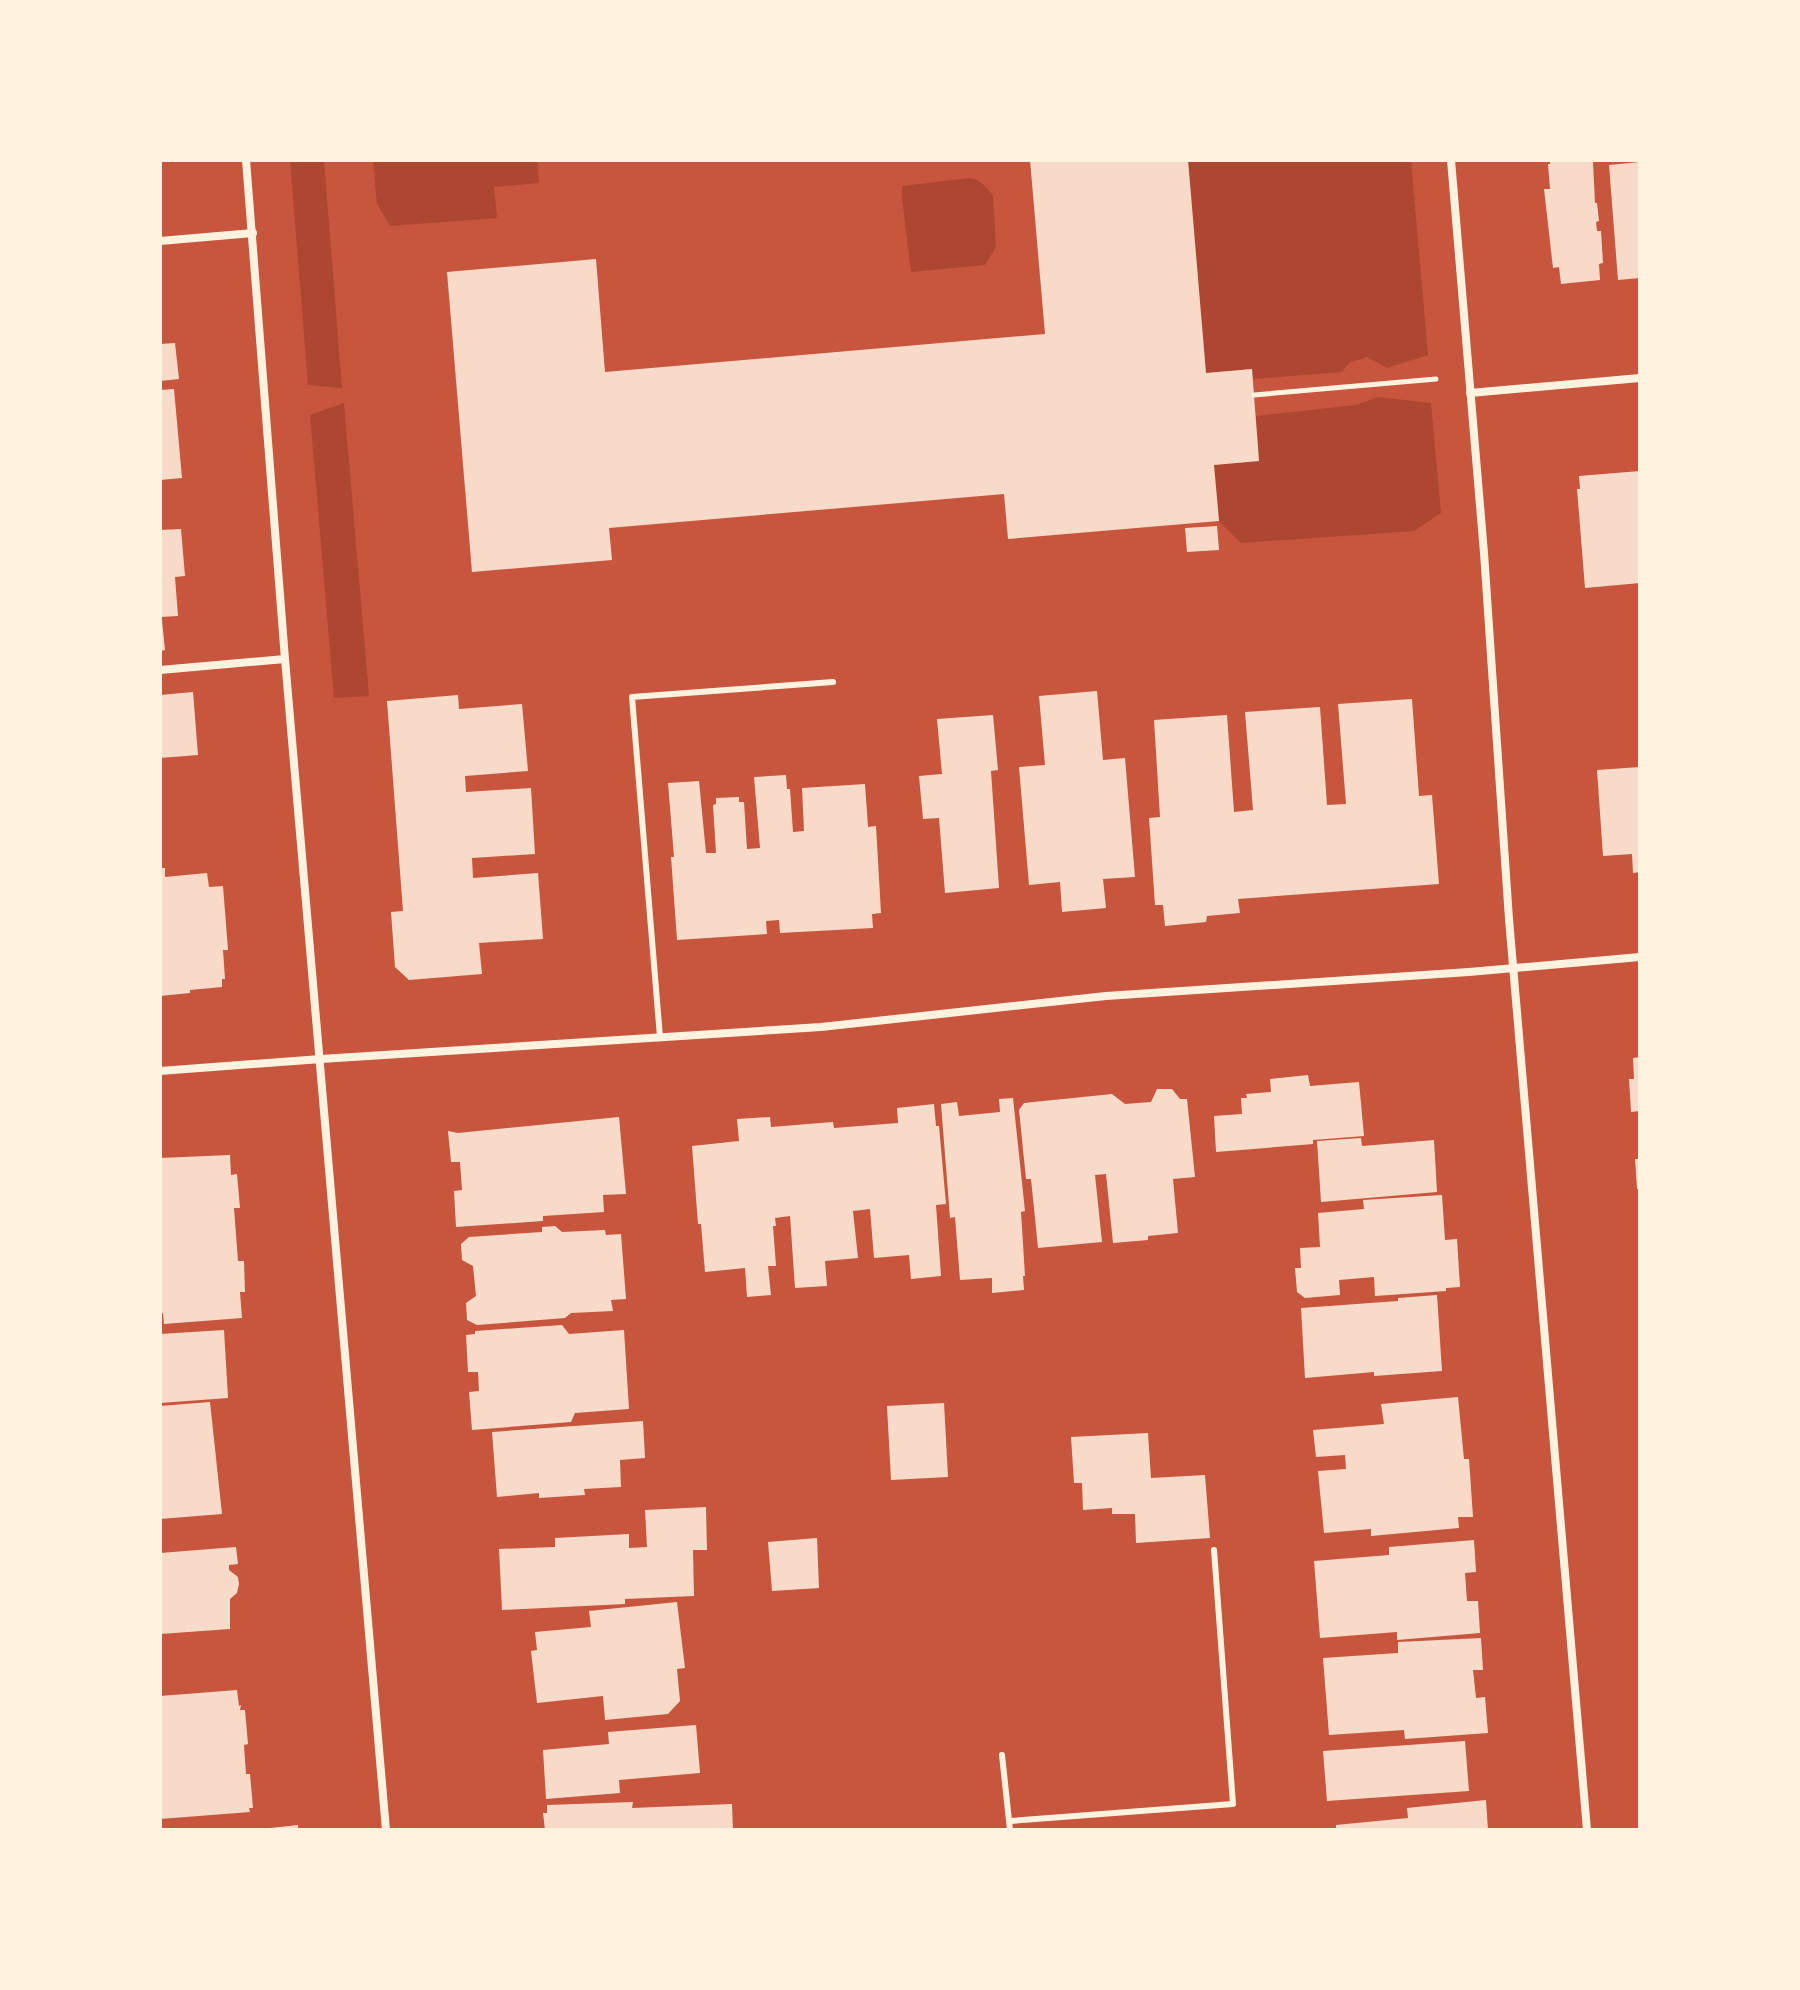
<svg xmlns="http://www.w3.org/2000/svg" width="1800" height="1990" viewBox="0 0 1800 1990" font-family="'DM Sans',sans-serif">
<rect width="100%" height="100%" fill="#c8553d"/>
<g fill="#ae4732">
<polygon points="290,160 324,160 342,388 308,385"/>
<polygon points="373,160 537,160 539,183 494,187 497,218 390,226 377,204"/>
<polygon points="1188,160 1411,160 1428,355 1387,368 1367,357 1349,363 1342,372 1253,379 1252,369 1206,373"/>
<polygon points="970,178 979,181 987,188 993,196 996,247 985,265 911,272 902,199 902,186"/>
<polygon points="1378,397 1431,403 1441,513 1414,531 1241,543 1219,521 1214,465 1259,461 1256,416 1356,405"/>
<polygon points="344,403 369,696 334,698 310,415"/>
</g>
<g fill="#f7dbc8">
<polygon points="1030,160 1188,160 1206,373 1252,369 1259,461 1214,465 1219,521 1008,539 1004,494 609,528 612,560 472,572 447,272 596,259 605,372 1045,334"/>
<polygon points="1550,160 1589,160 1593,162 1595,203 1597,203 1599,221 1596,222 1597,231 1601,231 1603,263 1599,264 1600,280 1561,284 1559,267 1553,268 1544,189 1550,189 1548,164 1550,164"/>
<polygon points="1640,162 1640,278 1618,280 1609,165"/>
<polygon points="175,343 179,379 160,381 160,344"/>
<polygon points="174,389 182,478 160,480 160,390"/>
<polygon points="1640,471 1640,583 1585,588 1577,489 1580,489 1579,476"/>
<polygon points="1217,526 1219,550 1187,552 1185,528"/>
<polygon points="181,529 185,576 175,577 178,616 160,617 160,530"/>
<polygon points="160,620 162,620 165,650 160,651"/>
<polygon points="1097,691 1103,760 1125,758 1135,877 1103,879 1106,908 1062,912 1060,882 1029,885 1019,767 1045,765 1039,696"/>
<polygon points="193,692 198,755 160,758 160,695"/>
<polygon points="458,695 459,709 522,704 528,771 465,776 466,792 531,788 535,854 472,858 473,878 538,873 543,939 479,943 482,974 409,980 395,967 391,912 403,911 387,701"/>
<polygon points="1412,699 1419,796 1432,795 1439,884 1238,899 1240,913 1207,916 1206,922 1165,926 1163,905 1155,905 1149,818 1160,817 1154,720 1227,715 1234,812 1253,810 1245,712 1320,707 1327,805 1346,804 1338,704"/>
<polygon points="993,715 998,770 991,771 999,888 945,893 939,818 923,819 919,776 942,774 937,719"/>
<polygon points="1640,767 1640,872 1633,873 1632,854 1603,856 1597,770"/>
<polygon points="786,775 787,789 790,789 793,832 804,831 802,788 865,784 868,827 876,826 881,913 872,914 873,928 780,933 779,920 766,921 767,934 677,940 671,857 674,857 668,783 699,781 706,853 716,853 713,805 716,804 716,798 739,797 739,802 744,802 747,849 760,848 754,777"/>
<polygon points="160,868 165,868 165,877 207,873 209,887 223,886 228,950 223,950 225,979 222,979 222,987 190,990 190,993 160,996"/>
<polygon points="1640,1057 1640,1111 1631,1112 1629,1079 1634,1079 1633,1058"/>
<polygon points="1308,1075 1310,1086 1359,1082 1364,1136 1313,1140 1313,1144 1216,1152 1214,1116 1242,1114 1241,1098 1247,1098 1246,1094 1271,1092 1270,1079"/>
<polygon points="1157,1089 1172,1089 1180,1099 1187,1099 1195,1177 1173,1179 1178,1233 1148,1236 1148,1240 1113,1243 1106,1174 1095,1175 1102,1242 1038,1248 1031,1179 1026,1179 1019,1110 1024,1103 1112,1094 1125,1104 1151,1102"/>
<polygon points="1013,1098 1025,1211 1021,1212 1025,1276 1023,1276 1024,1290 992,1293 992,1278 960,1280 955,1217 950,1218 941,1104 957,1102 959,1116 1000,1112 999,1099"/>
<polygon points="934,1104 936,1126 939,1126 946,1204 936,1205 941,1276 911,1279 909,1255 874,1258 870,1209 853,1211 858,1258 825,1261 827,1286 795,1288 790,1216 775,1218 776,1226 773,1226 776,1266 768,1266 771,1295 747,1297 745,1268 705,1272 701,1224 698,1224 692,1146 739,1141 737,1119 770,1117 771,1127 833,1122 834,1128 898,1123 897,1108"/>
<polygon points="619,1117 626,1194 603,1195 604,1212 543,1216 543,1221 456,1227 454,1191 462,1190 460,1162 451,1162 448,1131 458,1133"/>
<polygon points="1361,1138 1362,1146 1434,1140 1437,1192 1321,1202 1317,1141"/>
<polygon points="230,1155 231,1175 237,1174 240,1208 234,1208 238,1261 244,1261 245,1292 240,1292 242,1318 164,1324 163,1313 160,1314 160,1158"/>
<polygon points="1635,1159 1640,1159 1640,1189 1637,1189"/>
<polygon points="1442,1195 1445,1240 1457,1239 1460,1287 1446,1288 1446,1291 1375,1296 1374,1277 1339,1280 1340,1295 1305,1298 1297,1292 1295,1268 1301,1268 1300,1248 1320,1247 1318,1213 1364,1209 1363,1200"/>
<polygon points="555,1226 562,1232 605,1230 606,1235 621,1234 626,1299 611,1300 613,1311 571,1313 565,1318 477,1325 467,1320 466,1303 476,1296 473,1266 462,1260 461,1244 469,1237 542,1232 542,1227"/>
<polygon points="1437,1295 1442,1371 1374,1376 1374,1372 1305,1378 1301,1308 1398,1301 1398,1298"/>
<polygon points="562,1325 569,1334 624,1330 629,1409 575,1413 571,1422 472,1430 469,1392 479,1391 478,1372 468,1372 466,1335 475,1334 475,1331"/>
<polygon points="224,1330 228,1398 160,1403 160,1334"/>
<polygon points="1458,1397 1464,1459 1469,1459 1473,1517 1458,1517 1459,1528 1371,1536 1371,1529 1324,1533 1318,1471 1346,1469 1345,1455 1316,1457 1313,1430 1384,1424 1381,1404"/>
<polygon points="210,1402 222,1514 160,1519 160,1406"/>
<polygon points="944,1403 948,1477 891,1480 887,1406"/>
<polygon points="643,1421 645,1458 620,1460 621,1487 584,1489 585,1495 539,1498 539,1493 497,1497 492,1432"/>
<polygon points="1148,1433 1151,1478 1205,1475 1210,1538 1136,1543 1135,1514 1112,1514 1112,1508 1083,1510 1082,1483 1074,1483 1071,1437"/>
<polygon points="706,1507 707,1550 693,1550 694,1596 625,1599 625,1604 502,1610 499,1549 555,1547 555,1538 629,1534 629,1548 647,1547 645,1510"/>
<polygon points="817,1538 819,1588 772,1591 768,1542"/>
<polygon points="1474,1540 1476,1572 1465,1573 1467,1601 1478,1601 1480,1633 1397,1640 1397,1632 1320,1638 1314,1561 1389,1555 1389,1547"/>
<polygon points="236,1547 238,1564 229,1565 229,1570 238,1577 239,1584 237,1593 230,1599 230,1629 160,1634 160,1553"/>
<polygon points="677,1602 685,1668 677,1669 680,1701 668,1714 605,1720 603,1696 537,1703 531,1651 537,1650 535,1632 591,1627 589,1611"/>
<polygon points="1481,1638 1483,1670 1473,1670 1476,1698 1485,1697 1488,1733 1405,1739 1404,1730 1329,1735 1323,1658 1398,1653 1398,1642"/>
<polygon points="237,1690 239,1706 241,1705 240,1710 245,1710 248,1744 244,1745 246,1774 250,1774 253,1808 249,1808 250,1812 160,1819 160,1696"/>
<polygon points="696,1725 700,1773 619,1780 620,1793 546,1799 543,1750 609,1744 608,1732"/>
<polygon points="1465,1741 1469,1791 1327,1801 1323,1751"/>
<polygon points="1486,1800 1488,1830 1336,1830 1336,1825 1408,1818 1407,1808"/>
<polygon points="633,1802 632,1808 732,1804 733,1830 545,1830 543,1813 547,1813 547,1805"/>
<polygon points="298,1825 298,1830 270,1830 270,1828"/>
</g>
<g fill="none" stroke-linecap="round" stroke-linejoin="round">
<polyline stroke="#fff3e0" stroke-width="5" points="1254,395 1436,379"/>
<g stroke="#fff3e0" stroke-width="6">
<polyline points="660,1037 632,697 833,682"/>
<polyline points="1002,1755 1010,1830"/>
<polyline points="1010,1821 1233,1804 1214,1550"/>
</g>
<g stroke="#fff3e0" stroke-width="8">
<polyline points="246,160 285,659 386,1830"/>
<polyline points="1451,160 1484,553 1509,919 1587,1830"/>
<polyline points="160,241 253,233"/>
<polyline points="1470,393 1640,378"/>
<polyline points="160,670 285,659"/>
<polyline points="160,1071 321,1059 821,1027 1106,996 1469,972 1640,957"/>
</g>
</g>
<rect width="1800" height="1990" fill="none" stroke="#fff3e0" stroke-width="324"/>
</svg>
